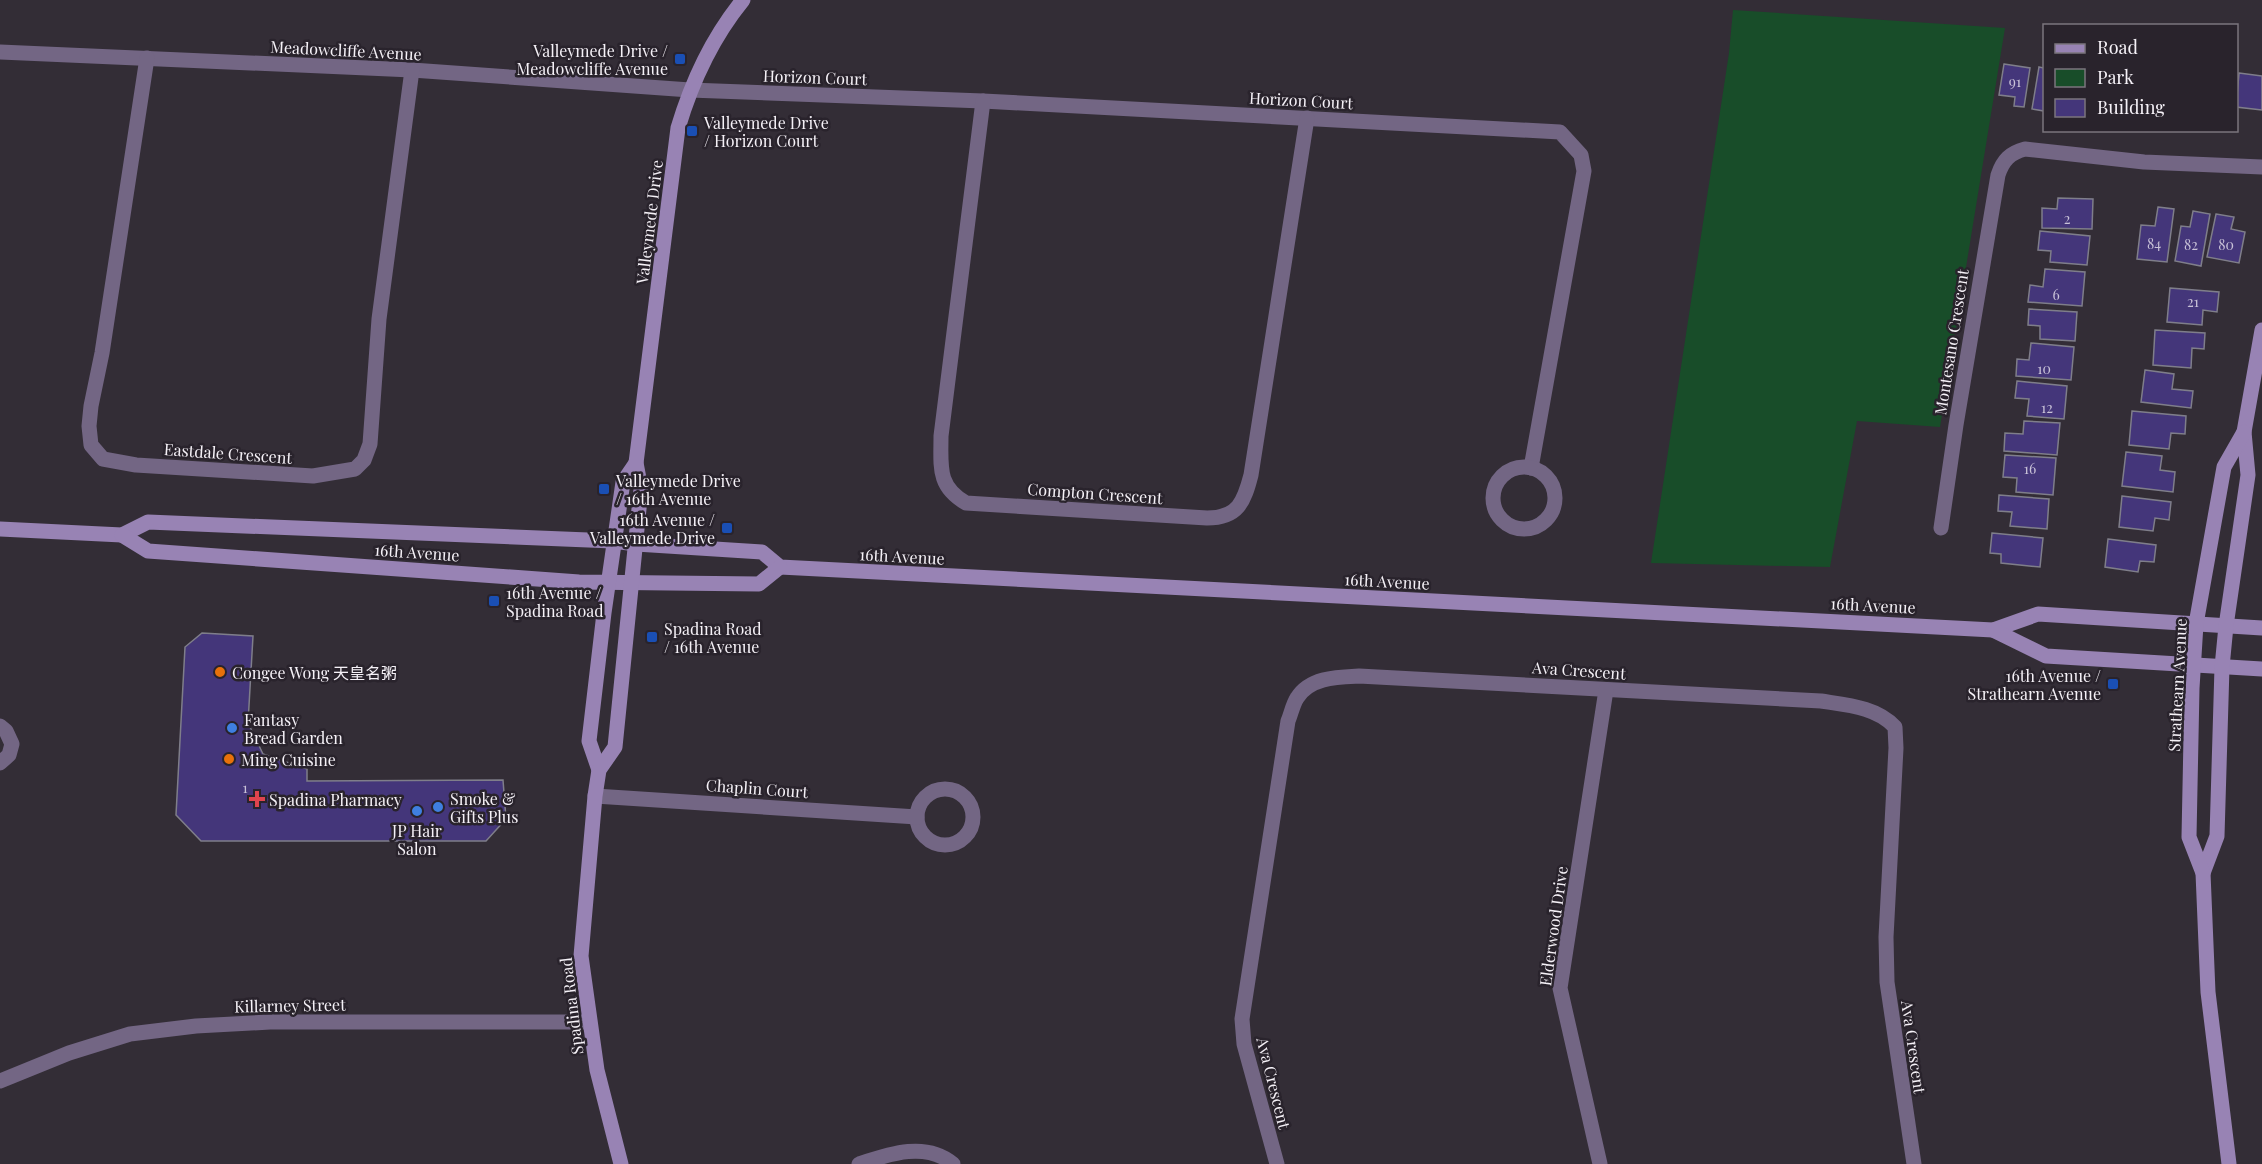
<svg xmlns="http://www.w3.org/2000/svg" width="2262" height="1164" viewBox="0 0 2262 1164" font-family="'Playfair Display','Noto Sans SC',serif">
<rect width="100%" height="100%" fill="#332d36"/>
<polygon fill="#184d29" points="1733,10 2005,28 1940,427 1857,421 1830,567 1651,563 1729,53"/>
<g fill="#44367a" stroke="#7f7e8a" stroke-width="1.5">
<polygon points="2004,64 2030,68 2024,107 2014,106 2015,97 1999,95"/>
<polygon points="2039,67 2044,68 2044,111 2032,109"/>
<polygon points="2239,73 2262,76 2262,110 2236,107"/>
<polygon points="2058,198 2093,199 2092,229 2042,228 2042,208 2057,209"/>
<polygon points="2158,207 2174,209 2167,262 2137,259 2141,225 2155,226"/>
<polygon points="2193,211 2210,214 2201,266 2175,261 2181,226 2190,227"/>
<polygon points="2216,214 2234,217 2231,229 2245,232 2239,263 2207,257"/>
<polygon points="2040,231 2090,236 2087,265 2050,262 2051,251 2038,250"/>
<polygon points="2045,269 2085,272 2082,306 2028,302 2030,285 2043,287"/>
<polygon points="2170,288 2219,292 2217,312 2203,310 2202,325 2167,322"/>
<polygon points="2029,309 2077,312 2075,341 2040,339 2040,326 2028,325"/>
<polygon points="2155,330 2205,333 2204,349 2192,348 2191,368 2153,365"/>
<polygon points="2031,343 2074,347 2071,380 2016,376 2017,359 2029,360"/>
<polygon points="2145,370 2174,374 2172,389 2193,391 2191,408 2141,402"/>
<polygon points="2017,381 2067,386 2064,419 2027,416 2029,399 2015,398"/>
<polygon points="2132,411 2186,416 2185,434 2171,433 2169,449 2129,445"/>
<polygon points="2024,421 2060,423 2057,455 2004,451 2005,433 2023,434"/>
<polygon points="2126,452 2162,456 2160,470 2175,472 2173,492 2122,486"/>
<polygon points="2005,455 2056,458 2053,495 2016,492 2017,478 2003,477"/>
<polygon points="1999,495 2049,499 2047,529 2010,526 2012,512 1998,511"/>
<polygon points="2122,496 2171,502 2169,520 2155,518 2153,531 2119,527"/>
<polygon points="1992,533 2043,538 2040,567 2001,563 2001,554 1990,553"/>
<polygon points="2108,539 2156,545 2154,562 2140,561 2138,572 2105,567"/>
<polygon points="202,633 253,636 248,723 263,754 307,769 307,781 503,780 506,819 486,841 201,841 176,815 185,647"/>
</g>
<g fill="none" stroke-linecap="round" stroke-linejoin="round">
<g stroke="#736684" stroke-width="15">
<polyline points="0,52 412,70 690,90 983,101 1560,132 1581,155 1584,171 1531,468"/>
<polyline points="147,58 102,353 91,406 89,426 91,445 103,459 136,465 313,476 355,469 364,460 370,444 379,319 412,70"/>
<path d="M983,101L941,436C941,467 937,486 966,503L1207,518C1238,518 1244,502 1251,475L1307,118"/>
<circle cx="1524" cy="498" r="31"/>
<path d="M1941,528L1956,425L1998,175C2003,160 2010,153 2025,149L2144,162L2262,167"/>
<polyline points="0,726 6,731 12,744 9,755 0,763"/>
<circle cx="945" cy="817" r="28"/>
<polyline points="595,796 917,817"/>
<polyline points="0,1081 69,1053 130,1034 196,1026 270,1022 589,1022"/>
<path d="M859,1164C889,1154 926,1141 953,1164"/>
<path d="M1277,1164L1244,1044L1242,1019L1288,721C1291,714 1293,704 1297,698C1310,677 1338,677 1359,676L1821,701C1847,705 1877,707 1895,727L1896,748L1886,937L1887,982L1914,1164"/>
<polyline points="1600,1164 1560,988 1606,690"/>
</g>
<g stroke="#9883b4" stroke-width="15">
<polyline points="0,529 122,535 148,522 613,541 636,544 762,552 780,567 1993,630 2038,614 2262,628"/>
<polyline points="122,535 148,551 579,582 759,584 780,567"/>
<polyline points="1993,630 2046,656 2262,669"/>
<polyline points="599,770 589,741 604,613 623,482 636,463"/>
<polyline points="2203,873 2217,836 2222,667 2226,626 2248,475 2244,432 2262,330"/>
<path d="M621,1164L597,1070L581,956L595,796L599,770L615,747L641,489L636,463L678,128C692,81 712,38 743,0"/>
<polyline points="2229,1164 2208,992 2203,873 2189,837 2192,688 2196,624 2224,467 2244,432"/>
</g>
</g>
<g fill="#1a4fb4" stroke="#29232c" stroke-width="2">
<rect x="674" y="53" width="12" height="12" rx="3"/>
<rect x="686" y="125" width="12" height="12" rx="3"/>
<rect x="598" y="483" width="12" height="12" rx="3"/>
<rect x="721" y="522" width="12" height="12" rx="3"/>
<rect x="488" y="595" width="12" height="12" rx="3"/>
<rect x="646" y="631" width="12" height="12" rx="3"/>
<rect x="2107" y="678" width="12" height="12" rx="3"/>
</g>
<g fill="#e8710a" stroke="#29232c" stroke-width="2">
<circle cx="220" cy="672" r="6"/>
<circle cx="229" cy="759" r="6"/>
</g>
<g fill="#3f7fe0" stroke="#29232c" stroke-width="2">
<circle cx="232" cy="728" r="6"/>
<circle cx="438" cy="807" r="6"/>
<circle cx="417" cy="811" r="6"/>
</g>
<path fill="#e0444e" stroke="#29232c" stroke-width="2" d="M254 790h6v6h6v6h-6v6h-6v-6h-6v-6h6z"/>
<g text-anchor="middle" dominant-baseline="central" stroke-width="5" stroke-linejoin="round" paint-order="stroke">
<g font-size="14" fill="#c9c2d8">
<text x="2015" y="81">91</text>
<text x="2067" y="218">2</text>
<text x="2154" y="243">84</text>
<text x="2191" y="244">82</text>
<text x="2226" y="244">80</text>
<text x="2056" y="294">6</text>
<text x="2193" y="301">21</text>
<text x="2044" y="368">10</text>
<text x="2047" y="407">12</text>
<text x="2030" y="468">16</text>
<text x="245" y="787">1</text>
</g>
<g font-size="16" fill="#f5f1f7" stroke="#29232c">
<text transform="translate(346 50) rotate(3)">Meadowcliffe Avenue</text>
<text transform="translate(815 77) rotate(2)">Horizon Court</text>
<text transform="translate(1301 100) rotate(3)">Horizon Court</text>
<text transform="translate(649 222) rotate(-83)">Valleymede Drive</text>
<text transform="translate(1951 342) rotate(-81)">Montesano Crescent</text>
<text transform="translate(228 453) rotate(4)">Eastdale Crescent</text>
<text transform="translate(1095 493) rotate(4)">Compton Crescent</text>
<text transform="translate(417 552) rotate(4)">16th Avenue</text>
<text transform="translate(902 556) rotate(3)">16th Avenue</text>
<text transform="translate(1387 581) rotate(3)">16th Avenue</text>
<text transform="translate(1873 605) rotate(3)">16th Avenue</text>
<text transform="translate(1579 670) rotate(4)">Ava Crescent</text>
<text transform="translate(2177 685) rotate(-87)">Strathearn Avenue</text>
<text transform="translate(757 788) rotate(4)">Chaplin Court</text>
<text transform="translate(1553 926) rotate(-82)">Elderwood Drive</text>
<text transform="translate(290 1005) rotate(-1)">Killarney Street</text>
<text transform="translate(571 1006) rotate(-97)">Spadina Road</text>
<text transform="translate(1914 1047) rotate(82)">Ava Crescent</text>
<text transform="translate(1274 1083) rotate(76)">Ava Crescent</text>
</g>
<g font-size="16" fill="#f5f1f7" stroke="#29232c" text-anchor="start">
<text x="668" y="50" text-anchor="end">Valleymede Drive /<tspan x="668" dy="18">Meadowcliffe Avenue</tspan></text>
<text x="704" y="122">Valleymede Drive<tspan x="704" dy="18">/ Horizon Court</tspan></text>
<text x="616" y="480">Valleymede Drive<tspan x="616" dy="18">/ 16th Avenue</tspan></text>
<text x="715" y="519" text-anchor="end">16th Avenue /<tspan x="715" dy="18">Valleymede Drive</tspan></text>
<text x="506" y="592">16th Avenue /<tspan x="506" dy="18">Spadina Road</tspan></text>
<text x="664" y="628">Spadina Road<tspan x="664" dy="18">/ 16th Avenue</tspan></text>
<text x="232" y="672">Congee Wong 天皇名粥</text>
<text x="2101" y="675" text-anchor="end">16th Avenue /<tspan x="2101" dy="18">Strathearn Avenue</tspan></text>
<text x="244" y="719">Fantasy<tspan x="244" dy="18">Bread Garden</tspan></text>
<text x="241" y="759">Ming Cuisine</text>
<text x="450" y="798">Smoke &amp;<tspan x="450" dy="18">Gifts Plus</tspan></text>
<text x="269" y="799">Spadina Pharmacy</text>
<text x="417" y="830" text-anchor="middle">JP Hair<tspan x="417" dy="18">Salon</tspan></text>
</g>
</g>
<rect x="2043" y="24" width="195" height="108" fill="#29232c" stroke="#7b757d" stroke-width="1.5"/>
<rect x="2055" y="44" width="30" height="9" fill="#9883b4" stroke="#7b757d" stroke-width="1.5"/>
<text x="2097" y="54" font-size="18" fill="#f5f1f7">Road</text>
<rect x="2055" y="69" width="30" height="18" fill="#184d29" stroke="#7b757d" stroke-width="1.5"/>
<text x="2097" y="84" font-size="18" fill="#f5f1f7">Park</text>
<rect x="2055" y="99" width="30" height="18" fill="#44367a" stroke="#7b757d" stroke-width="1.5"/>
<text x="2097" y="114" font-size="18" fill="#f5f1f7">Building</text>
</svg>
